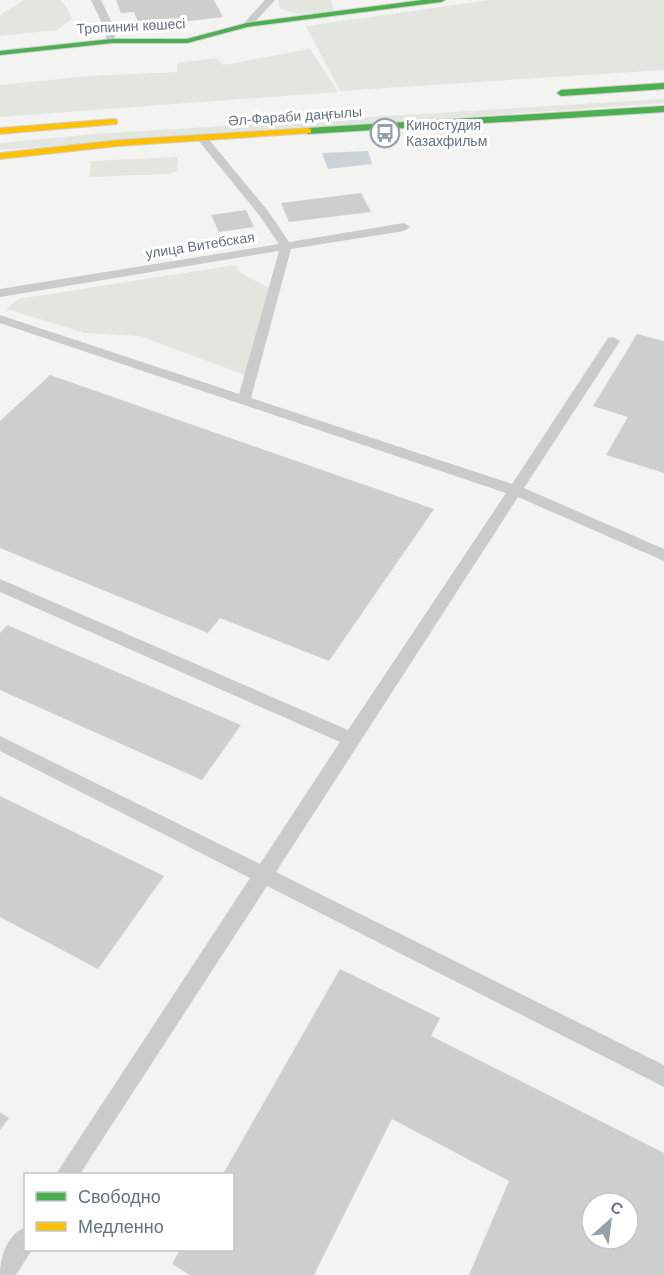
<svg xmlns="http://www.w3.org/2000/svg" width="664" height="1275" viewBox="0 0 664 1275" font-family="Helvetica,sans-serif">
<rect width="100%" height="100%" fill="#f3f3f1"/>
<g fill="#e2e6df">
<polygon points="24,0 60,0 66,6 72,19 57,30 0,36 0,15"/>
<polygon points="278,0 331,0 334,12 299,14 280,9"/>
<polygon points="490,0 664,0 664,70 340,91 306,26"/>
<polygon points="310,49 338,92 0,117 0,85 89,76 177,72 177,63 216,58 223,65"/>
<polygon points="664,99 664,103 0,150 0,143 94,134"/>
<polygon points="178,157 177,171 168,174 89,177 91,161"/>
<polygon points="235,265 241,273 273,290 250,377 140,336 85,333 6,309 18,299"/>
</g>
<polygon fill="#cbd3d6" points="368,151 372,164 328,169 322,153"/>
<g fill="#cdcece" fill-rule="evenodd">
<polygon points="116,0 214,0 223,17 140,27 134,12 121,13"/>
<polygon points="361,193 371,212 289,222 281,203"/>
<polygon points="246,210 254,227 219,232 211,215"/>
<polygon points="637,334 664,341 664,473 606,455 628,417 593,406"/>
<polygon points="50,375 434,509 329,661 220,618 208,633 0,548 0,421"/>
<polygon points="7,625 241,725 202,780 0,690 0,633"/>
<polygon points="0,796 164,876 98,969 0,917"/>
<path d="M340,969L440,1018L431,1036L664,1153V1275H469L509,1181L392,1119L314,1275H190L172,1264L180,1250H232V1174H223ZM592,1203H628V1239H592Z"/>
<polygon points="0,1112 9,1118 0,1130"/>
</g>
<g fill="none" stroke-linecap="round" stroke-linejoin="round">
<g stroke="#d0d1d0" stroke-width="2">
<g id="fast">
<polygon points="423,0 445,0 441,2 247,27 187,43 112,43 0,55 0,51 112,39 187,39 247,23"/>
<polygon points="664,83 664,89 561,96 557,93 561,90"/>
<polygon points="664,106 664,112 308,134 304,131 308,128"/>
</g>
</g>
<g stroke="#d0d1d0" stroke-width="2">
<g id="slow">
<polygon points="114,119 117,120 117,124 0,134 0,128"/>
<polygon points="308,128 311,129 311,133 119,146 0,159 0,153 119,140"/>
</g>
</g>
<g fill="#cacccc" fill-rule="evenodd">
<polygon points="91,0 101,0 115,29 115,43 107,41 105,29"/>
<polygon points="265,0 275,0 250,27 244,27 244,23"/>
<polygon points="198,136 206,136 268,211 289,242 404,223 410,227 404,231 291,249 251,398 512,484 608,338 613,337 620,341 524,488 664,549 664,561 518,497 276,872 664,1065 664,1087 267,886 80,1174 56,1174 250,878 0,751 0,736 260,864 340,742 0,592 0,579 348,730 506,493 0,323 0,315 239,394 279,251 0,297 0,289 279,244 259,215 198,140"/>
<path d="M26,1227V1250H32L16,1275H0C0,1257 7,1234 26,1227Z"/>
</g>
<use href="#fast" fill="#4caf50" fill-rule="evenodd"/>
<use href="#slow" fill="#ffc107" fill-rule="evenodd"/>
</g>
<defs>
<g id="bus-ring" transform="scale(1.5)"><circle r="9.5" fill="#fff" stroke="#95a0a8" stroke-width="1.5"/><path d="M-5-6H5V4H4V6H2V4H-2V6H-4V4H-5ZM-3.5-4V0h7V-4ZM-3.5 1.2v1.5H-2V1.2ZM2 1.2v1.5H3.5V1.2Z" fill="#95a0a8"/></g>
</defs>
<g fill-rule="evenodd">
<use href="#bus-ring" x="385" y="133"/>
</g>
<g text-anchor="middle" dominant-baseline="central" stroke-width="6" stroke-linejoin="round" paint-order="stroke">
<g font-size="14" fill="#637381" stroke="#fff">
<text transform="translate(131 26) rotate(-3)">Тропинин көшесі</text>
<text transform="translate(295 116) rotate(-4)">Әл-Фараби даңғылы</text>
<text transform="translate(200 245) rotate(-9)">улица Витебская</text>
</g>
<g font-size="14" fill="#637381" stroke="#fff" text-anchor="start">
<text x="406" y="125">Киностудия<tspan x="406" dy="16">Казахфильм</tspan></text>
</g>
</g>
<rect x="24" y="1173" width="210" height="78" fill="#ffffff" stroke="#c1c7cd" stroke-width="1.5"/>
<rect x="36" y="1192" width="30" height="9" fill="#4caf50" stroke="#c1c7cd" stroke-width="1.5"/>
<text x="78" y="1203" font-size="18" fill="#637381">Свободно</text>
<rect x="36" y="1222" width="30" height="9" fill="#ffc107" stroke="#c1c7cd" stroke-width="1.5"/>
<text x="78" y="1233" font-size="18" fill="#637381">Медленно</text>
<g transform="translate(610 1221) rotate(28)"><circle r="28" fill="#ffffff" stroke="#c1c7cd" stroke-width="1.5"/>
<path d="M0-4.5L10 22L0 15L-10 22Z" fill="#95a0a8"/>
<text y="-9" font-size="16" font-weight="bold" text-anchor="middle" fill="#637381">С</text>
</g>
</svg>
